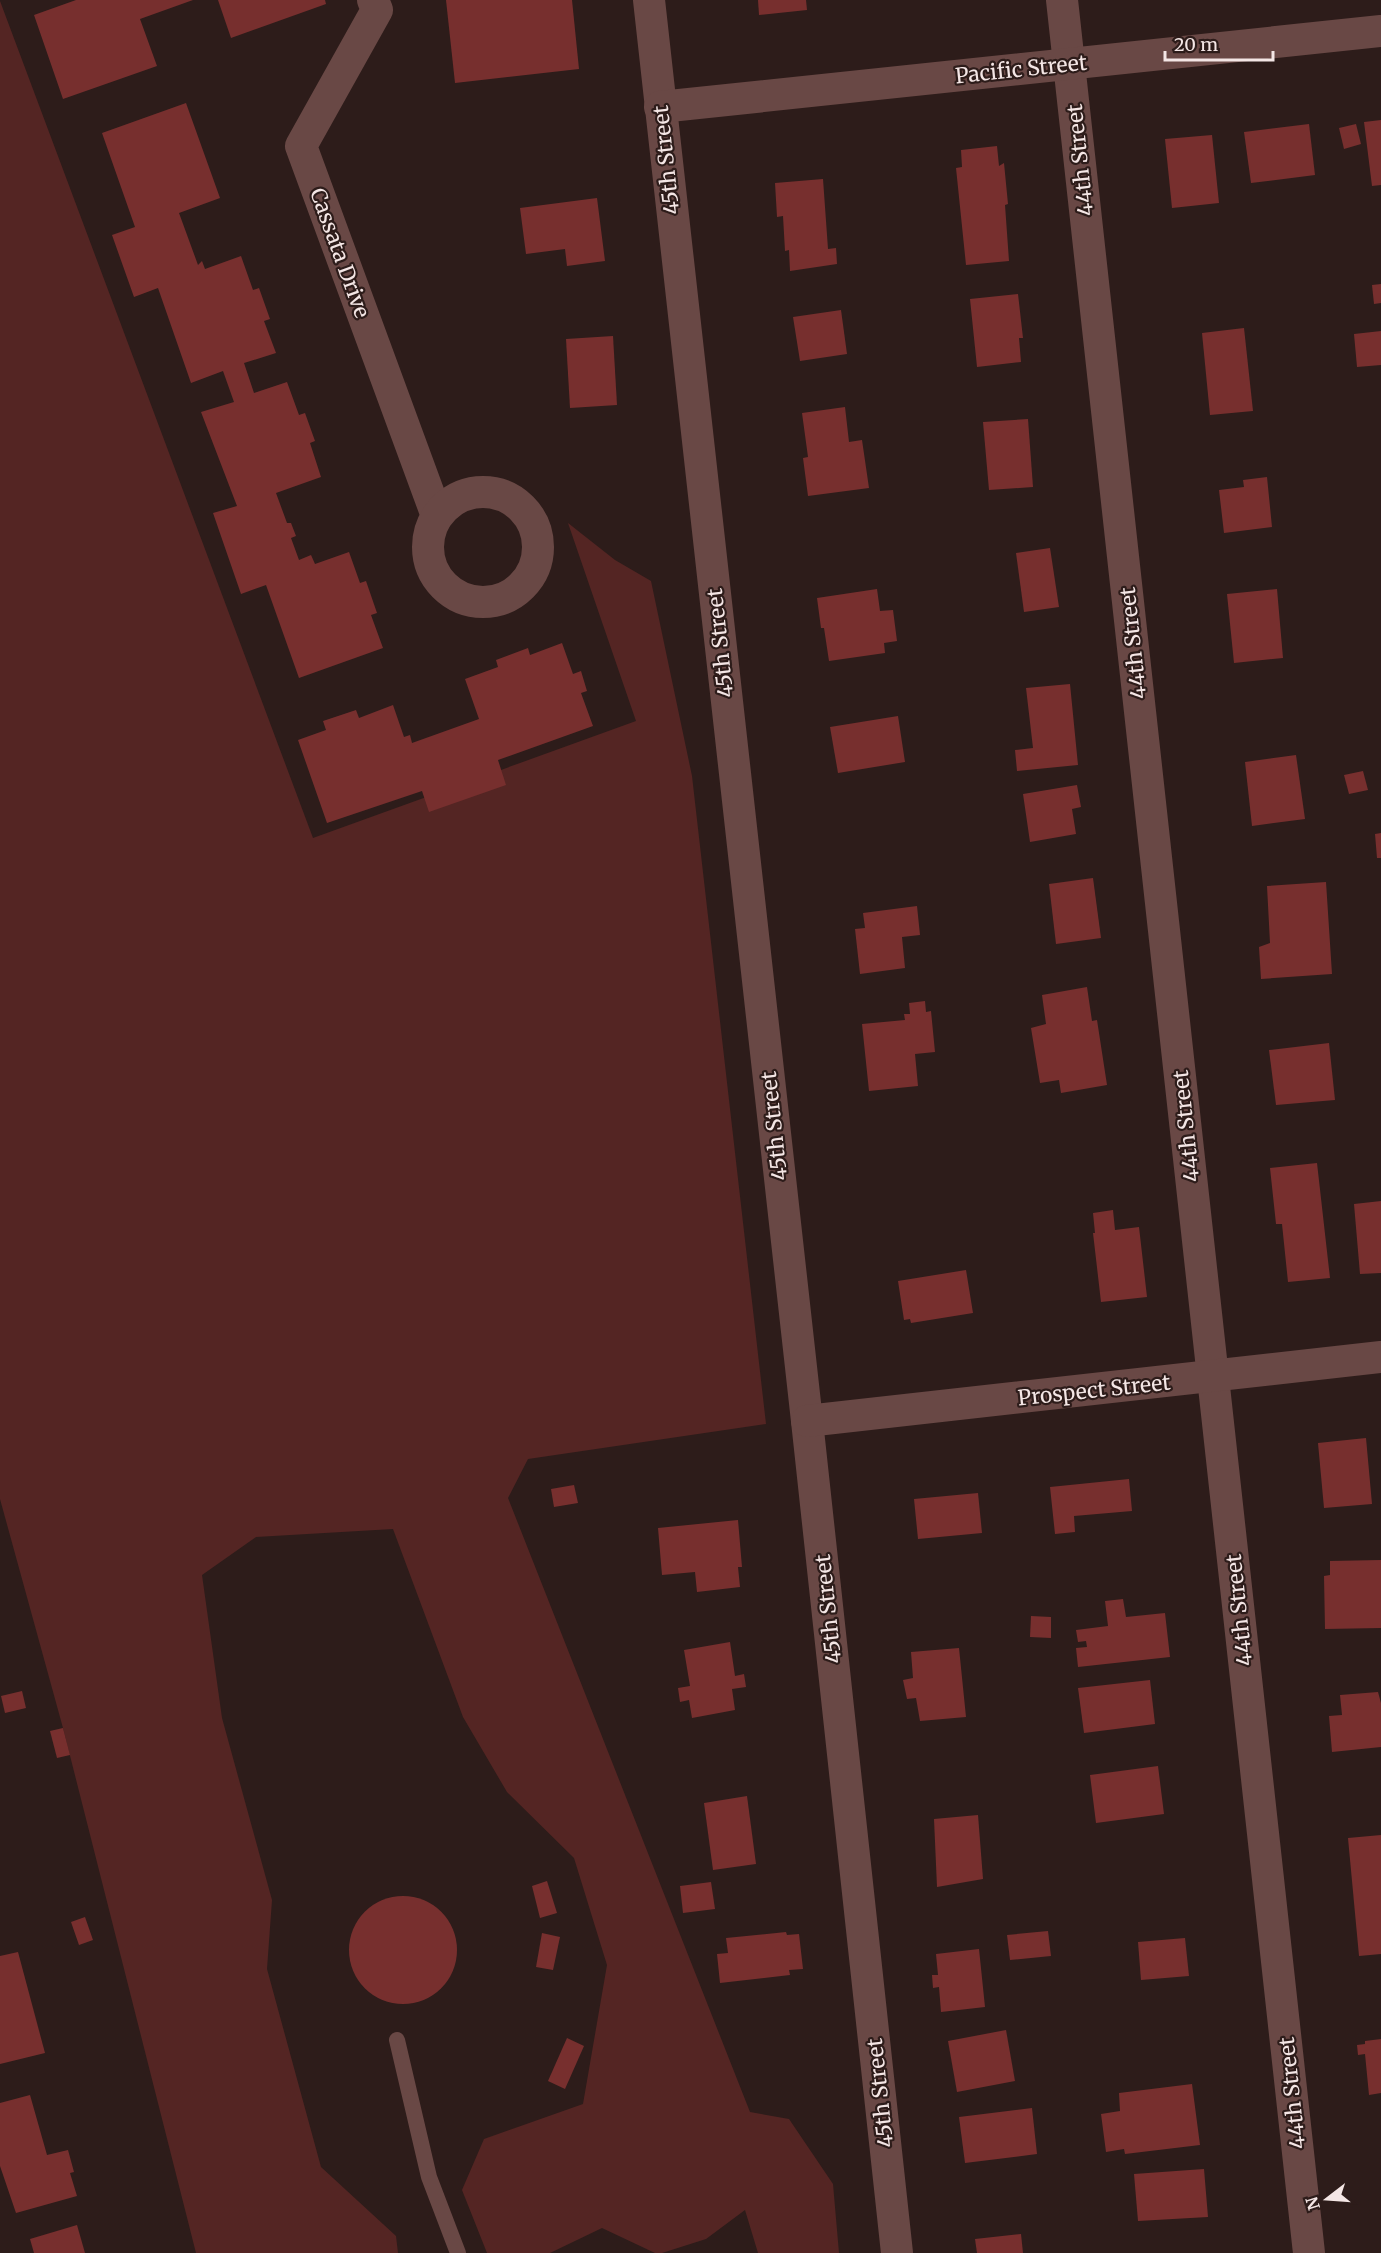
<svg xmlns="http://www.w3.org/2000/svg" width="1381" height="2253" viewBox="0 0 1381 2253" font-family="Merriweather,serif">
<rect width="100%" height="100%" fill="#2d1c1a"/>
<polygon fill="#542523" points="0,1 313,838 636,721 568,523 615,560 651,581 692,776 766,1424 528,1459 508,1498 750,2112 789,2119 833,2184 839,2253 758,2253 745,2210 706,2239 662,2253 655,2253 602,2228 550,2253 487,2253 462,2190 484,2139 583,2104 607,1965 574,1858 507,1792 463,1717 393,1529 256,1537 202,1575 222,1718 272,1900 267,1969 321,2167 396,2236 398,2253 196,2253 63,1728 0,1499"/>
<g fill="#772f2e">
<polygon points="76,0 193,0 140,19 157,66 63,99 34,15"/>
<polygon points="218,0 325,0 326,4 231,38"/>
<polygon points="446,0 572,0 579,69 455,83"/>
<polygon points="758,0 806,0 807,10 759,15"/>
<polygon points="186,103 220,198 179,213 198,265 202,261 205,269 241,256 253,290 259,288 270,319 264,321 276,353 244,363 254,393 287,382 299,415 305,413 315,441 310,443 321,477 276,493 287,523 291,523 296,536 291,538 299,560 311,555 315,564 349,552 360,583 366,581 377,613 371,615 383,648 299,678 266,585 241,594 213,513 237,506 201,412 234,402 223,371 191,383 158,288 134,297 112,235 135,227 102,133"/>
<polygon points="1381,120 1381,185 1372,186 1364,122"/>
<polygon points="1309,124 1315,175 1251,183 1244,132"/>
<polygon points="1356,124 1361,144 1344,149 1339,128"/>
<polygon points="1212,135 1219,203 1172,208 1165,139"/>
<polygon points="997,146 999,166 1004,163 1008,204 1005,205 1009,261 966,265 956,168 962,167 961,150"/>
<polygon points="823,179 828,249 836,248 837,264 790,271 789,250 785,251 783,216 777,217 775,183"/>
<polygon points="597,198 605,261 567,266 565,249 526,254 520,208"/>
<polygon points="1381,284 1381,303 1374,304 1372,285"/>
<polygon points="1018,294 1023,338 1019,338 1021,362 977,367 970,299"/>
<polygon points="841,310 847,354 800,361 793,317"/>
<polygon points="1244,328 1253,411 1210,415 1202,333"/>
<polygon points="1381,331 1381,365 1357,367 1354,334"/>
<polygon points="613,336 617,405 570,408 566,339"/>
<polygon points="845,407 849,442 862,440 869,488 808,496 803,458 808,457 802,413"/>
<polygon points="1028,419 1033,487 989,490 983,422"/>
<polygon points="1267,477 1272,527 1224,533 1219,490 1244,487 1243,480"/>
<polygon points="1050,548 1059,607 1024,612 1016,553"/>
<polygon points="877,589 880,611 893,610 897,641 884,643 885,653 829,661 824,628 821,628 817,598"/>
<polygon points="1277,589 1283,658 1234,663 1227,594"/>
<polygon points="562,643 573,674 581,671 587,691 581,693 593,726 498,760 506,785 429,812 422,791 327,823 298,740 326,730 323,721 356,710 359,718 393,705 404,737 410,735 412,743 479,719 465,679 498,667 496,660 528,648 530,655"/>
<polygon points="1070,684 1078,765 1017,771 1015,750 1033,748 1026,688"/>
<polygon points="898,716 905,762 838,773 830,727"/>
<polygon points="1296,755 1305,819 1252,826 1245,762"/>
<polygon points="1363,771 1368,790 1349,794 1344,775"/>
<polygon points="1077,785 1081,807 1072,809 1076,834 1030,842 1023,794"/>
<polygon points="1381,833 1381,858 1377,858 1375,834"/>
<polygon points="1093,878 1101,938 1056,944 1049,884"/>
<polygon points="1326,882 1332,974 1261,979 1259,947 1270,943 1267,886"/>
<polygon points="917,906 920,935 902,937 905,968 860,974 855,929 865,928 863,913"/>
<polygon points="1087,987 1092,1021 1097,1020 1107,1085 1061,1093 1059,1080 1040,1083 1031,1028 1046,1024 1042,995"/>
<polygon points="925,1001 926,1012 931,1011 935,1052 915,1054 918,1086 869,1091 862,1024 905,1020 904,1014 910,1014 909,1003"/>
<polygon points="1329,1043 1335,1100 1276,1105 1269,1050"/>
<polygon points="1317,1163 1330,1278 1288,1282 1282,1224 1276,1224 1270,1168"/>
<polygon points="1381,1201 1381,1273 1360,1274 1354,1204"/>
<polygon points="1113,1210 1115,1230 1139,1227 1147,1297 1101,1302 1093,1233 1095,1233 1093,1213"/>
<polygon points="966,1270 973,1313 911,1323 910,1319 904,1320 898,1281"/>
<polygon points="1366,1438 1372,1504 1324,1508 1318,1443"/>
<polygon points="1129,1479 1132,1511 1074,1516 1075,1532 1055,1534 1050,1487"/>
<polygon points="574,1485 578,1503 554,1507 551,1489"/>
<polygon points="978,1493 982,1533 918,1539 914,1499"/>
<polygon points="738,1520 742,1567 738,1567 740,1587 697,1592 695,1572 662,1575 658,1528"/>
<polygon points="1381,1560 1381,1628 1325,1629 1324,1576 1330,1575 1330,1561"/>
<polygon points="1123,1599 1126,1617 1165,1613 1170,1657 1078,1667 1076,1648 1087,1647 1086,1641 1078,1642 1076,1630 1108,1626 1105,1601"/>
<polygon points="1031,1616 1051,1617 1051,1638 1030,1637"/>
<polygon points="730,1642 735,1676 744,1674 746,1687 732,1689 735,1710 692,1718 689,1700 680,1702 678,1688 690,1686 684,1650"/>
<polygon points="959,1648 966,1717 920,1721 916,1698 907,1699 903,1680 913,1678 911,1652"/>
<polygon points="1150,1680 1155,1724 1084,1733 1078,1688"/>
<polygon points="22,1691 26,1708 5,1713 1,1696"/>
<polygon points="1378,1692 1381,1703 1381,1747 1332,1752 1329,1716 1342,1715 1340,1695"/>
<polygon points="63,1728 70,1755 57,1758 50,1731"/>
<polygon points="1158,1766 1164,1814 1096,1823 1090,1775"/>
<polygon points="747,1796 756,1864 713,1870 704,1803"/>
<polygon points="978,1815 983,1879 937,1887 934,1819"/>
<polygon points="1381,1835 1381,1954 1359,1956 1348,1838"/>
<polygon points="547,1881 557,1913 540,1918 532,1886"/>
<polygon points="711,1882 715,1909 683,1913 680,1886"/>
<circle cx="403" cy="1950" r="54"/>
<polygon points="85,1917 93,1940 79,1945 71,1922"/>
<polygon points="1048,1931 1051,1956 1010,1960 1007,1935"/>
<polygon points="786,1932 787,1935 799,1934 803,1969 789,1970 790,1975 720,1983 717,1954 728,1953 726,1938"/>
<polygon points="542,1933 560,1937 553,1970 536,1967"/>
<polygon points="1185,1938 1189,1976 1141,1980 1138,1942"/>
<polygon points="979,1949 985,2007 941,2012 939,1987 933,1988 932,1975 938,1975 936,1954"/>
<polygon points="18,1952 45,2053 0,2064 0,1956"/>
<polygon points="1006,2030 1015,2081 957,2092 948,2041"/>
<polygon points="567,2038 584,2046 565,2089 548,2081"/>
<polygon points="1381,2039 1381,2093 1369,2095 1365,2054 1358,2055 1357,2045 1365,2044 1365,2041"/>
<polygon points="1192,2084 1200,2145 1125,2154 1124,2149 1106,2152 1101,2114 1120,2111 1119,2093"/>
<polygon points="30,2095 47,2155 68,2150 74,2172 70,2173 77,2196 16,2213 0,2166 0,2103"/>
<polygon points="1032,2108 1037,2154 965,2163 959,2117"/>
<polygon points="1204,2169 1208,2217 1138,2221 1134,2174"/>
<polygon points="77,2225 85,2253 34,2253 30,2239"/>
<polygon points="1021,2234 1023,2253 977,2253 975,2239"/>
</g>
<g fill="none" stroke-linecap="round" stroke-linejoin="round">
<polyline stroke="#694845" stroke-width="16" points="397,2040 429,2177 458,2253"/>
<g stroke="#694845" stroke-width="32">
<polyline points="373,0 377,10 301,146 437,516"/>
<polyline points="649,0 807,1421 897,2253"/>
<polyline points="1062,0 1309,2253"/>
<polyline points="660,107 1381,31"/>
<circle cx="483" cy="547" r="55"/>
<polyline points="807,1421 1381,1357"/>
</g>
</g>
<g text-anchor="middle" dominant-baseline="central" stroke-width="4.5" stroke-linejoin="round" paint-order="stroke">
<g font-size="21" fill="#f4e6e5" stroke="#2d1c1a">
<text transform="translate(1021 69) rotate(-6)">Pacific Street</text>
<text transform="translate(666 160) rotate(-96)">45th Street</text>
<text transform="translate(1080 160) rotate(-96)">44th Street</text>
<text transform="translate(340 253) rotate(70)">Cassata Drive</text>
<text transform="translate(720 643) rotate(-96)">45th Street</text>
<text transform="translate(1133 643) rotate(-96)">44th Street</text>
<text transform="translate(774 1126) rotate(-96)">45th Street</text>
<text transform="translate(1186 1126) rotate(-96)">44th Street</text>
<text transform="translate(1094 1390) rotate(-6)">Prospect Street</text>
<text transform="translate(828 1609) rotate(-96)">45th Street</text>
<text transform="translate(1239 1610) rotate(-96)">44th Street</text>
<text transform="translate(880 2093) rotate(-96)">45th Street</text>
<text transform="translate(1292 2093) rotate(-96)">44th Street</text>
</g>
</g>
<g transform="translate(1327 2199) rotate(253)" stroke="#2d1c1a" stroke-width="4.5" paint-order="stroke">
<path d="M0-4.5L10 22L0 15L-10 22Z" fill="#f4e6e5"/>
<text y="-9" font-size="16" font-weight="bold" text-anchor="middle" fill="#f4e6e5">N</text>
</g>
<path d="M1165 51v9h108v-9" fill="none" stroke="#f4e6e5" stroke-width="3"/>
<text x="1174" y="51" font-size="18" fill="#f4e6e5" stroke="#2d1c1a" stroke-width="4.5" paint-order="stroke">20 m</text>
</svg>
